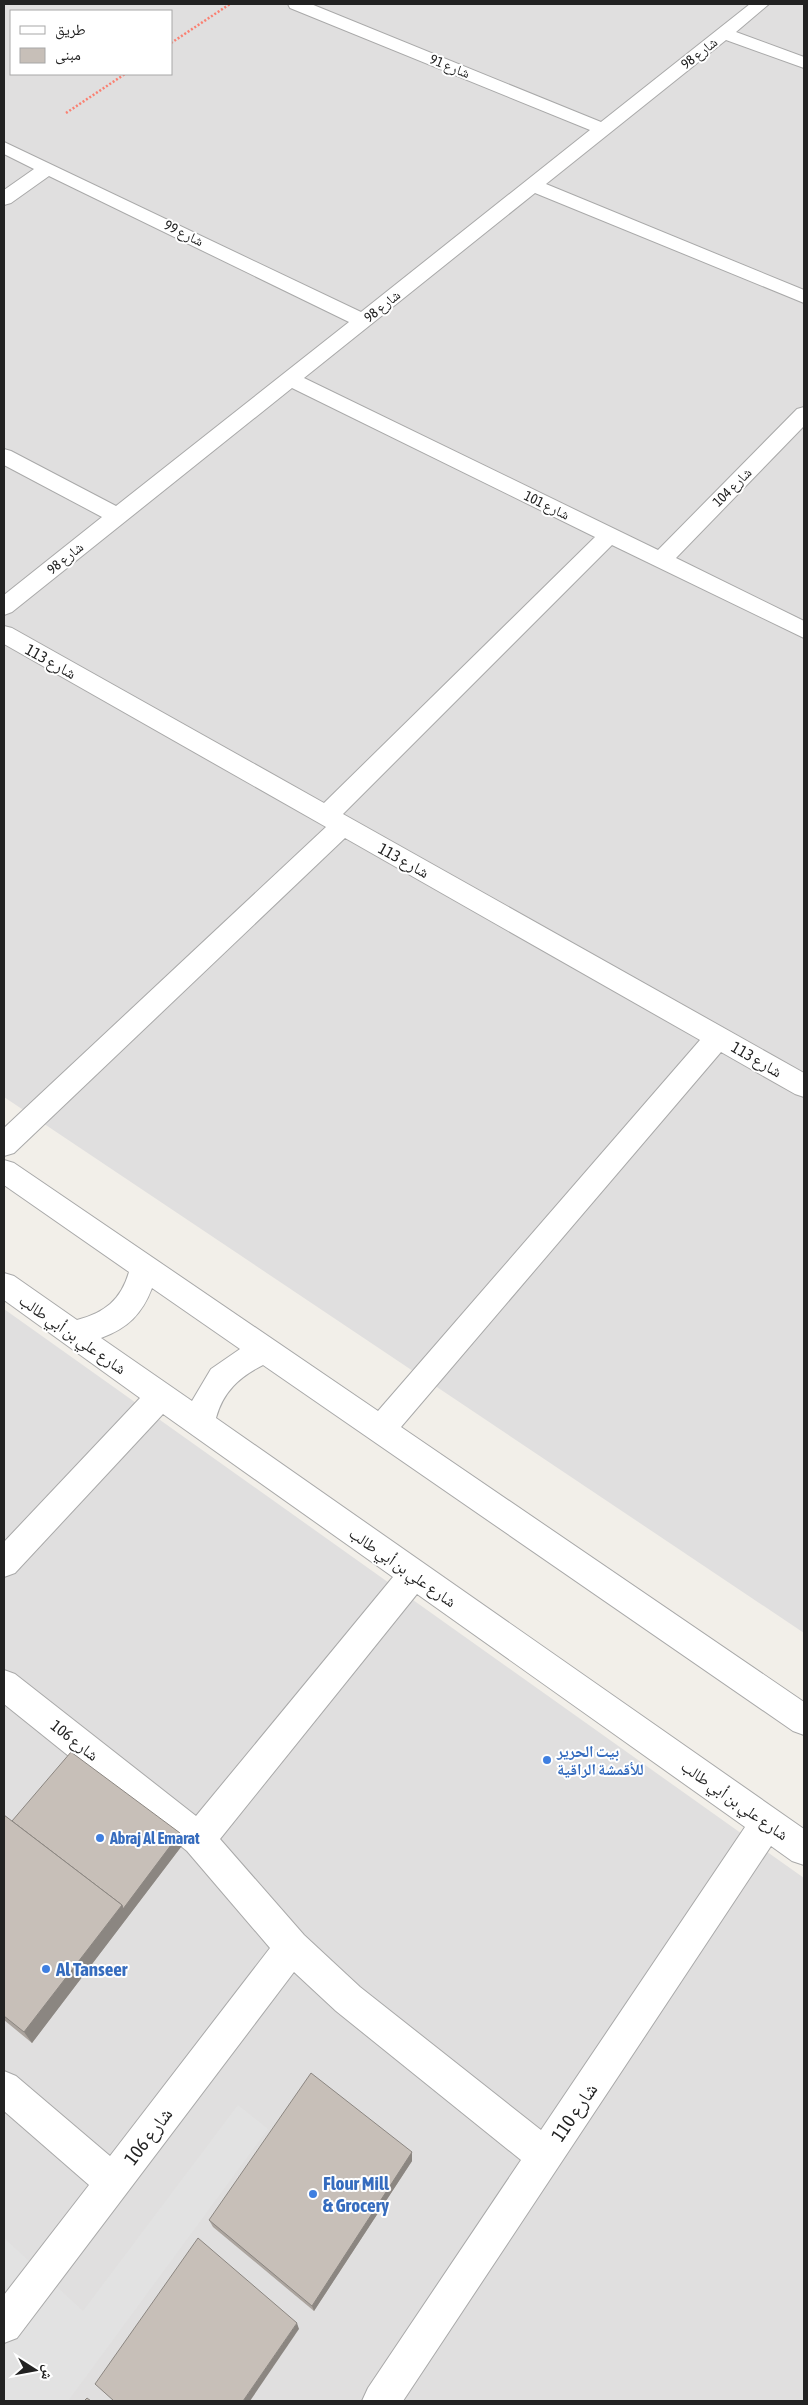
<svg xmlns="http://www.w3.org/2000/svg" width="808" height="2405" viewBox="0 0 808 2405" font-family="'Asap Condensed','Noto Naskh Arabic',sans-serif">
<rect width="100%" height="100%" fill="#f2efe9"/>
<g fill="#e0dfdf" fill-rule="evenodd">
<path d="M4,4H804V1633L4,1097ZM11,11H171V74H11Z"/>
<polygon points="4,1309 804,1878 804,2401 4,2401"/>
</g>
<polygon fill="#e2e2e2" points="238,2105 268,2129 68,2401 4,2401 4,2238 83,2311"/>
<g fill="none" stroke-linecap="round" stroke-linejoin="round">
<g stroke="#a9a9a9" stroke-width="2">
<path id="minor" d="M288,4H311L601,122L750,4H769L736,32L804,57V68L726,40L546,184L804,290V303L535,193L304,378L658,550L797,409L804,407V426L676,558L804,621V638L612,545L343,814L804,1073V1097L795,1094L721,1052L401,1427L804,1702V1735L793,1731L263,1365C239,1377 223,1392 216,1418L804,1829V1865L792,1861L771,1846L403,2401H362L368,2388L521,2160L336,2011L294,1972L17,2338L4,2343V2295L89,2185L4,2111V2071L16,2076L110,2156L270,1948L187,1851L4,1704V1670L15,1674L196,1816L393,1577L163,1414L15,1573L4,1577V1542L140,1398L4,1300V1273L14,1276L77,1320C104,1313 121,1300 129,1272L4,1185V1160L14,1163L378,1411L700,1040L345,838L14,1153L4,1156V1128L326,827L4,644V626L12,628L324,803L595,537L292,388L12,612L4,615V595L102,517L4,465V449L11,451L116,506L349,322L49,176L11,203L4,205V190L34,169L4,154V142L361,312L590,130L290,8ZM152,1288L240,1349L211,1369L192,1401L101,1338C128,1328 142,1314 152,1288ZM417,1594L745,1827L541,2130L360,1987L304,1935L220,1839Z"/>
</g>
<g stroke="#fa8072" stroke-width="2.5" stroke-dasharray="2 2" stroke-linecap="butt">
<polyline points="171,43 230,4"/>
<polyline points="66,113 125,74"/>
</g>
<use href="#minor" fill="#fff" fill-rule="evenodd"/>
</g>
<g fill="#aba49e">
<polygon points="4,1815 12,1821 180,1833 184,1843 32,2043 4,2020"/>
<polygon points="412,2152 412,2161 314,2311 213,2227 209,2220"/>
</g>
<g fill="#8b8681">
<polygon points="180,1833 184,1843 32,2043 24,2032 122,1905"/>
<polygon points="412,2152 412,2161 314,2311 312,2306"/>
<polygon points="297,2323 299,2329 250,2401 243,2401"/>
</g>
<g fill="#c7bfb8" stroke="#8b8681">
<polygon points="71,1752 180,1833 123,1909 122,1905 12,1821"/>
<polygon points="4,1815 122,1905 24,2032 4,2016"/>
<polygon points="311,2073 412,2152 312,2306 209,2220"/>
<polygon points="198,2238 297,2323 243,2401 114,2401 95,2384"/>
<polygon points="87,2398 91,2401 84,2401"/>
</g>
<g fill="#3f7fe0" stroke="#fff" stroke-width="2">
<circle cx="547" cy="1760" r="5"/>
<circle cx="100" cy="1838" r="5"/>
<circle cx="46" cy="1969" r="5"/>
<circle cx="313" cy="2194" r="5"/>
</g>
<g text-anchor="middle" dominant-baseline="central" stroke-width="4" stroke-linejoin="round" paint-order="stroke">
<g font-size="14" fill="#222" stroke="#fff">
<text transform="translate(699 53) rotate(-38)">شارع 98</text>
<text transform="translate(450 66) rotate(22)">شارع 91</text>
<text transform="translate(184 233) rotate(26)">شارع 99</text>
<text transform="translate(382 306) rotate(-39)">شارع 98</text>
<text transform="translate(732 487) rotate(-45)">شارع 104</text>
<text transform="translate(547 505) rotate(26)">شارع 101</text>
<text transform="translate(65 558) rotate(-39)">شارع 98</text>
</g>
<g font-size="16" fill="#222" stroke="#fff">
<text transform="translate(51 661) rotate(29)">شارع 113</text>
<text transform="translate(404 860) rotate(29)">شارع 113</text>
<text transform="translate(757 1059) rotate(30)">شارع 113</text>
<text transform="translate(73 1334) rotate(35)">شارع علي بن أبي طالب</text>
<text transform="translate(403 1567) rotate(35)">شارع علي بن أبي طالب</text>
<text transform="translate(75 1740) rotate(38)">شارع 106</text>
<text transform="translate(735 1800) rotate(35)">شارع علي بن أبي طالب</text>
</g>
<g font-size="16" font-weight="bold" fill="#366cbe" stroke="#fff" text-anchor="start">
<text x="557" y="1751">بيت الحرير<tspan x="557" dy="18">للأقمشة الراقية</tspan></text>
<text x="110" y="1838">Abraj Al Emarat</text>
</g>
<g font-size="19" font-weight="bold" fill="#366cbe" stroke="#fff" text-anchor="start">
<text x="56" y="1969">Al Tanseer</text>
<text x="323" y="2183">Flour Mill<tspan x="323" dy="22">&amp; Grocery</tspan></text>
</g>
<g font-size="19" fill="#222" stroke="#fff">
<text transform="translate(574 2112) rotate(-56)">شارع 110</text>
<text transform="translate(148 2136) rotate(-53)">شارع 106</text>
</g>
</g>
<rect width="808" height="2405" fill="none" stroke="#222222" stroke-width="10"/>
<rect x="10" y="10" width="162" height="65" fill="#ffffff" stroke="#a7a7a7"/>
<rect x="20" y="26" width="25" height="8" fill="#ffffff" stroke="#a7a7a7"/>
<text x="55" y="35" font-size="15" fill="#222222">طريق</text>
<rect x="20" y="48" width="25" height="15" fill="#c7bfb8" stroke="#a7a7a7"/>
<text x="55" y="60" font-size="15" fill="#222222">مبنى</text>
<g transform="translate(35 2370) rotate(101)" stroke="#ffffff" stroke-width="4" paint-order="stroke">
<path d="M0-4L9 19L0 12L-9 19Z" fill="#222222"/>
<text y="-8" font-size="14" font-weight="bold" text-anchor="middle" fill="#222222">ش</text>
</g>
</svg>
